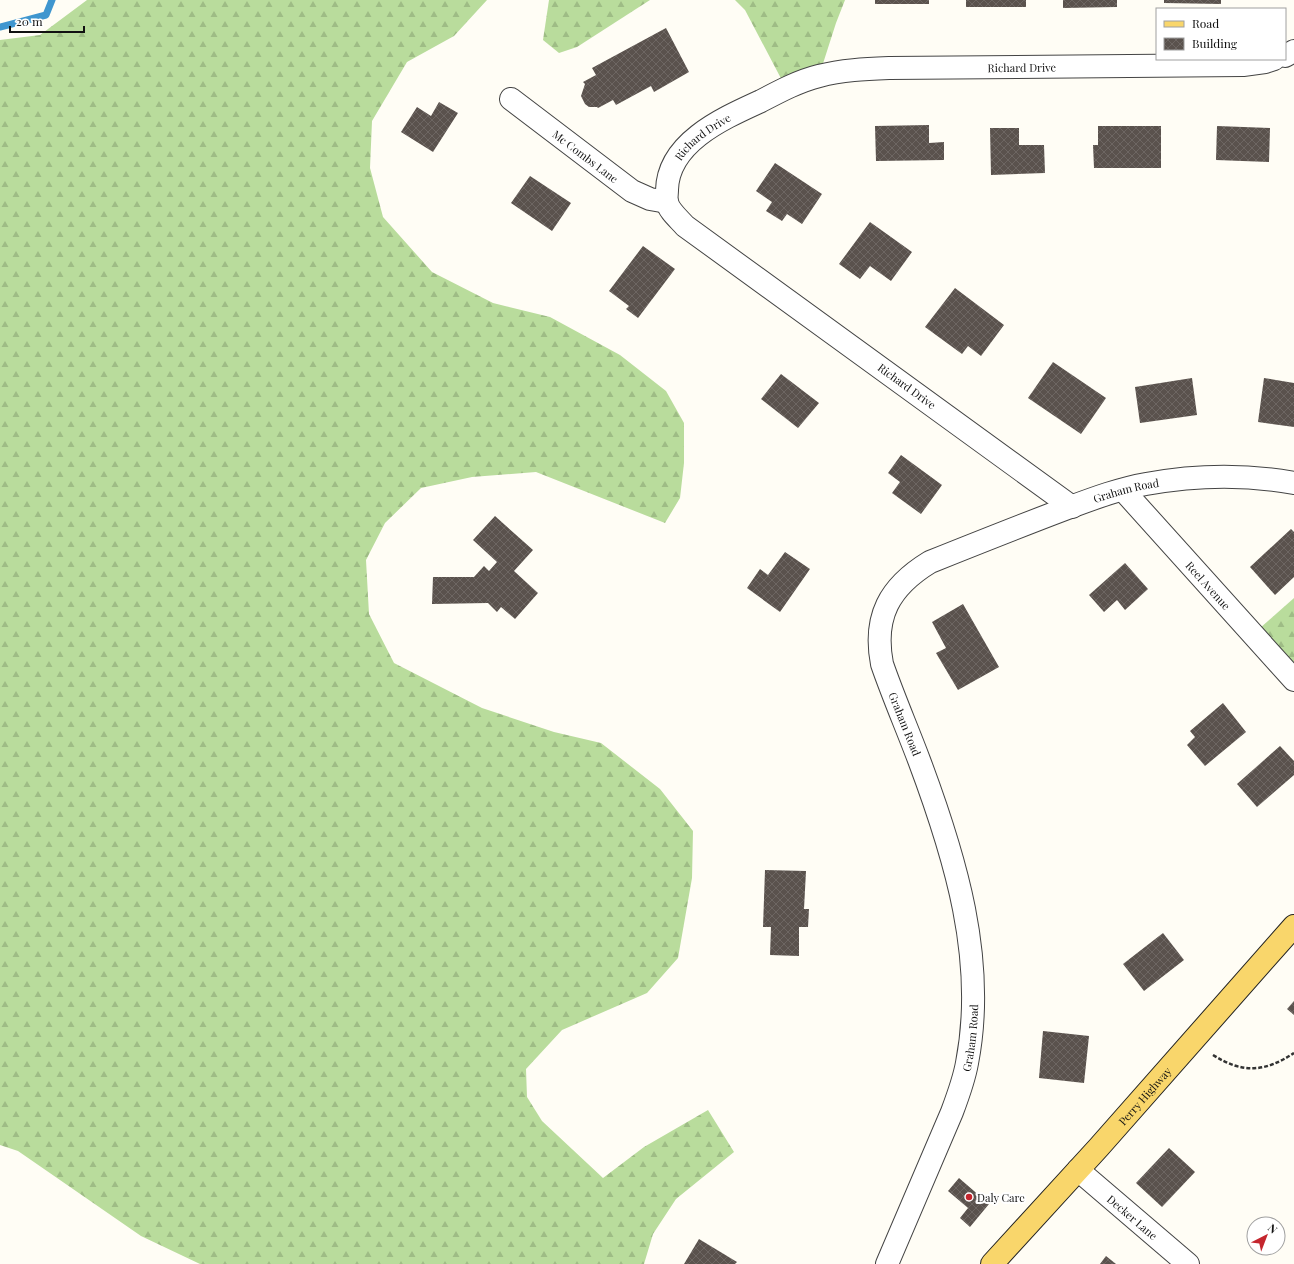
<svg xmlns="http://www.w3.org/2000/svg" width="1294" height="1264" viewBox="0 0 1294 1264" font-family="'Playfair Display',serif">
<defs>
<pattern id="forest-firs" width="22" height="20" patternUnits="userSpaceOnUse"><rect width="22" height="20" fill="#b9dc9c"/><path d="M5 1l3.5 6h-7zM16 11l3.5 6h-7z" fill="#9ebc85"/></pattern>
<pattern id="building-cross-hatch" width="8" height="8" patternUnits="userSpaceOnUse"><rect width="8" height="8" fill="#5a524d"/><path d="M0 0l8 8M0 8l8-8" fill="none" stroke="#6d6662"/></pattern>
</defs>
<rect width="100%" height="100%" fill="#fffdf5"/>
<g fill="url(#forest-firs)">
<polygon points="87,0 487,0 454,36 407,62 372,121 370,168 383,217 432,272 493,303 550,317 620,355 666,391 684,423 684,463 680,498 665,523 536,472 472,477 421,488 385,523 366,560 369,614 394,663 482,708 554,732 601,743 660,789 693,831 692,878 678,958 647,993 562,1030 526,1069 527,1097 542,1121 603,1178 644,1147 708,1110 734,1152 676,1199 653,1234 644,1264 200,1264 141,1236 18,1151 0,1145 0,40 40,35"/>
<polygon points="549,0 650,0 577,47 559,53 543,40"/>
<polygon points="735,0 845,0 836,23 819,76 786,88 745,10"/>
<polygon points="1294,598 1294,667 1260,628"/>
</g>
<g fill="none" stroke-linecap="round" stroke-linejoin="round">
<polyline stroke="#3f96cf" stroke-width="7" points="0,27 46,15 52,0"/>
</g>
<g fill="url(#building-cross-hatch)">
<rect x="875" y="0" width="54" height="4"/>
<rect x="966" y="0" width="60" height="7"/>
<polygon points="1063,0 1117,0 1117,7 1063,8"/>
<polygon points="1164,0 1221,0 1221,4 1164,3"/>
<polygon points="666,28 689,72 654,92 651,86 616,105 613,100 598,108 597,107 589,107 585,104 581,96 585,84 583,82 596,75 592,68"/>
<polygon points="439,102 458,113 433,152 401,132 417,107 431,116"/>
<polygon points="929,125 929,143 944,142 944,160 876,161 875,126"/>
<polygon points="1098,126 1161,126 1161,168 1094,168 1093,145 1098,145"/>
<polygon points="1217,126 1270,128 1269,162 1216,160"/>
<polygon points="990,128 1019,128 1019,145 1044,145 1045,173 991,175"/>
<polygon points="775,163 822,194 802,224 787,214 782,221 766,211 772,202 756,191"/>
<polygon points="530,176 571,203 552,231 511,203"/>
<polygon points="870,222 912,252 891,281 870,266 860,279 839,264"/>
<polygon points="643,246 675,269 638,318 626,309 629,306 609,291"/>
<polygon points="955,288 1004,325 981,356 968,346 962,354 925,327"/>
<polygon points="1053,362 1106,398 1081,434 1028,398"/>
<polygon points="781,374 819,403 798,428 761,399"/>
<polygon points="1192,378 1197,415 1140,423 1135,387"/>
<polygon points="1264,378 1294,383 1294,427 1258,422"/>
<polygon points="901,455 942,485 921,514 892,493 900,482 888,473"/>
<polygon points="495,516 533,550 514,571 538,593 515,619 501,607 497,612 488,603 432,604 433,577 474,577 484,566 489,571 497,562 473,540"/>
<polygon points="1291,529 1294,532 1294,577 1275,595 1250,567"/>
<polygon points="785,552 810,569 780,612 747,588 760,569 768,575"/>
<polygon points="1125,563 1148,589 1125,610 1117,600 1104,612 1089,595"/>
<polygon points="963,604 999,667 958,690 936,653 946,648 932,622"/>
<polygon points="1223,703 1246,732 1205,766 1187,745 1195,737 1190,731"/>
<polygon points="1280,746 1294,761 1294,775 1257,807 1237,784"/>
<polygon points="765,870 806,871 804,909 809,909 808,927 799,927 799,956 770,955 771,927 763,927"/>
<polygon points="1163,933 1184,960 1144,991 1123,964"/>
<polygon points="1294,1001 1294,1015 1287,1009"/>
<polygon points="1043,1031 1089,1036 1084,1083 1039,1078"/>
<polygon points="1169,1148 1195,1172 1162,1207 1136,1183"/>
<polygon points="959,1178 989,1204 970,1227 960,1218 968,1208 948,1191"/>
<polygon points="699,1239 737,1262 735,1264 684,1264"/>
<polygon points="1106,1256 1116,1264 1100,1264"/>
</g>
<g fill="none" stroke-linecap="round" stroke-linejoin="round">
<g stroke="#444" stroke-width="24">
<g id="minor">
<polyline points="1285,56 1294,51"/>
<path id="s1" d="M511,99L632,191L650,199L667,202"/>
<path id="s2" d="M1123,490L1294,680"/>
<path id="s3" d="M1072,507L685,226C679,219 669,211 667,202C666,199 667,193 667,190C668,142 724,118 761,101C780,91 799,81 819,76C842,70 865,69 889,68L1243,65L1265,62L1274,59"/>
<path id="s4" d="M1078,1170L1188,1264"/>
<path id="s5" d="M887,1264L952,1112C958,1096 964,1080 967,1063C987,960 955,856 919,760C907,728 893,696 882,664C873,617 889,587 930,562C975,544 1020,526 1065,509C1092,499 1118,489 1146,484C1195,475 1245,474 1294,483"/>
</g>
</g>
<g stroke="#222" stroke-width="24">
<g id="major">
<path id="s6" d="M992,1264L1099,1147L1294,926"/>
</g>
</g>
<path stroke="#333" stroke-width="2.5" stroke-dasharray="4 2" stroke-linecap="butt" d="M1213,1055C1243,1074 1265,1072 1294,1053"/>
<use href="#minor" stroke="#fff" stroke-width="22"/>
<use href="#major" stroke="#f9d66b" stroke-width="22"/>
</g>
<circle fill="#c4262e" stroke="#fff" stroke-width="1.5" cx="969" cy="1197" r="4"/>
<g text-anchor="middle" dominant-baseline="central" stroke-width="4" stroke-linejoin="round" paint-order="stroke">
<g font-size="11" fill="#111" stroke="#fff">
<text stroke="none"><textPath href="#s3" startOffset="924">Richard Drive</textPath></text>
<text stroke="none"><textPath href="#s3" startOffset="588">Richard Drive</textPath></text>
<text stroke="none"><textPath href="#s1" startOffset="94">Mc Combs Lane</textPath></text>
<text transform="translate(907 386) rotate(36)">Richard Drive</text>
<text stroke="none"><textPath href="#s5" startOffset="961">Graham Road</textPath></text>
<text stroke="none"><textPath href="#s2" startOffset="128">Reel Avenue</textPath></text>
<text transform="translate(905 724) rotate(68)">Graham Road</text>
<text stroke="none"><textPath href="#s5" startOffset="242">Graham Road</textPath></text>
<text stroke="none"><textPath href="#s6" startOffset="227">Perry Highway</textPath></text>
<text stroke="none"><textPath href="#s4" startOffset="72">Decker Lane</textPath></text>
</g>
<g font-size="11" fill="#111" stroke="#fff" text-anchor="start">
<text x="977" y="1197">Daly Care</text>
</g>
</g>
<rect x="1156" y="8" width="130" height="52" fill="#ffffff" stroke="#a0a0a0"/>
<rect x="1164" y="21" width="20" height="6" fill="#f9d66b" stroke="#a0a0a0"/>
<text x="1192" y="28" font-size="12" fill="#111111">Road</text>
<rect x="1164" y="38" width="20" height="12" fill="url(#building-cross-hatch)" stroke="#a0a0a0"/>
<text x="1192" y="48" font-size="12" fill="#111111">Building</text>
<g transform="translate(1266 1236) rotate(42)"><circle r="19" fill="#ffffff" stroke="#a0a0a0"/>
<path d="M0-3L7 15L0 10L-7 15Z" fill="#c4262e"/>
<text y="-6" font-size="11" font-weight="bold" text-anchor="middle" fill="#111111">N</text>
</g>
<path d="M10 26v6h74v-6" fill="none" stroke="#111111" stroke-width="2"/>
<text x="16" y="26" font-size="12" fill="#111111" stroke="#ffffff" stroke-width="3" paint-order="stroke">20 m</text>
</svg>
